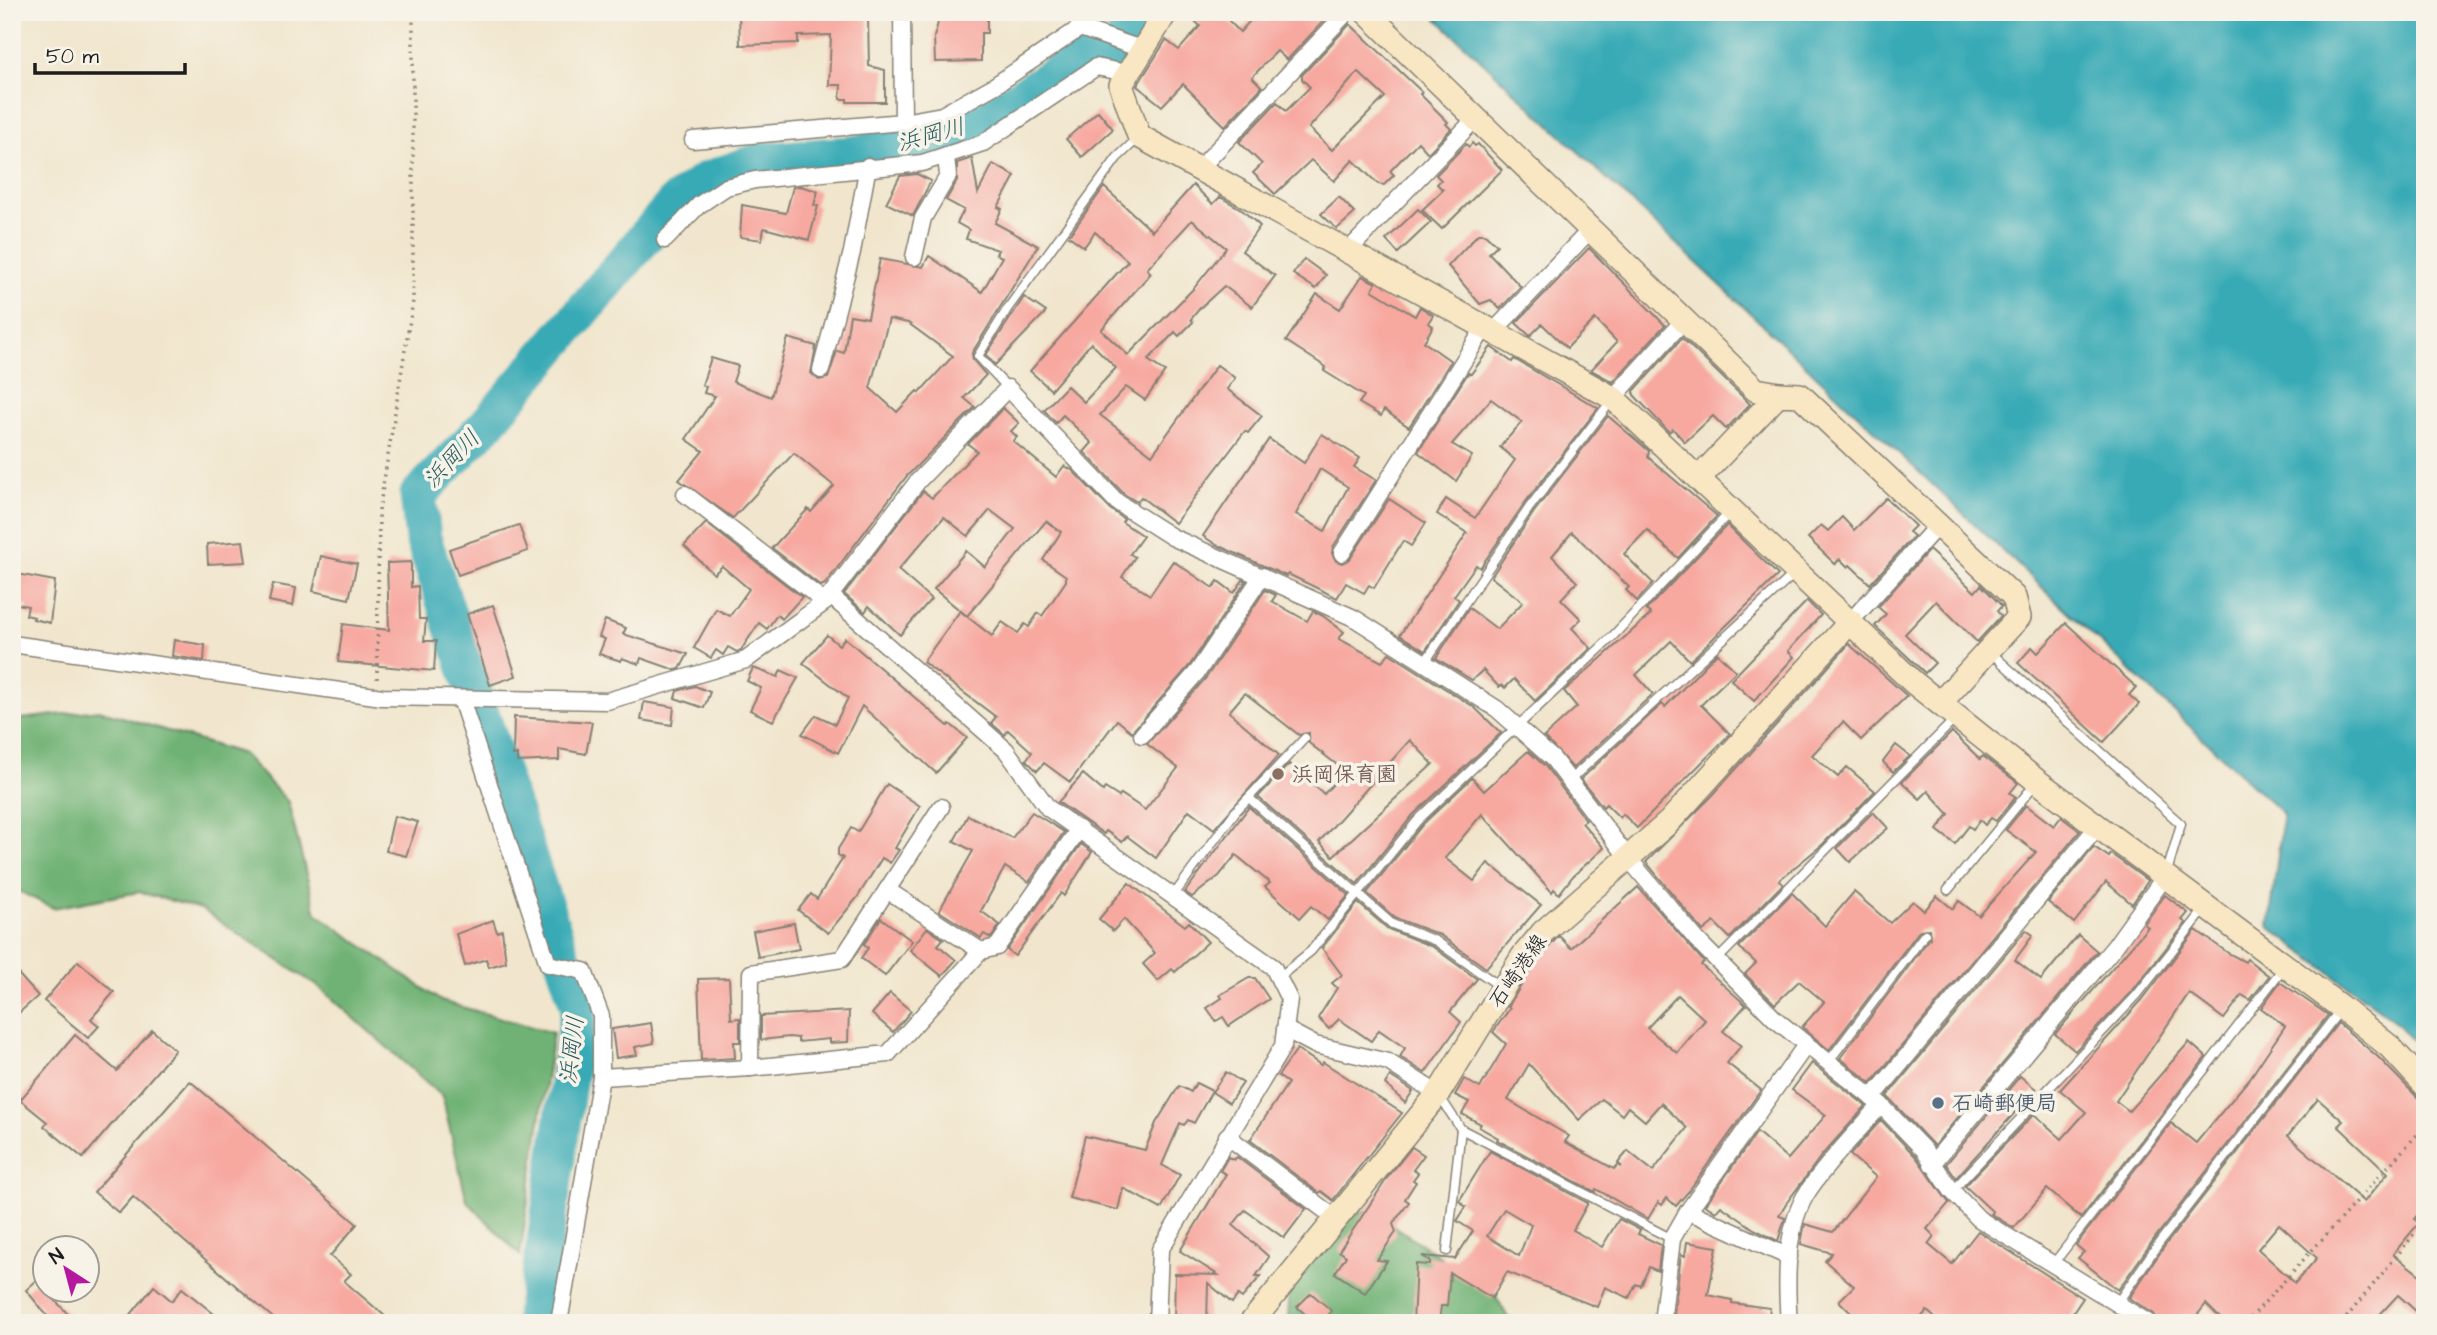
<svg xmlns="http://www.w3.org/2000/svg" width="2437" height="1335" viewBox="0 0 2437 1335" font-family="'Architects Daughter','Klee One',sans-serif">
<rect width="100%" height="100%" fill="#f7f3e8"/>
<filter id="ink" filterUnits="userSpaceOnUse"><feTurbulence type="fractalNoise" baseFrequency=".0143" numOctaves="2"/><feDisplacementMap in="SourceGraphic" scale="14" xChannelSelector="R" yChannelSelector="G"/><feConvolveMatrix kernelMatrix="1 2 1 2 8 2 1 2 1" color-interpolation-filters="sRGB"/></filter>
<filter id="wash" filterUnits="userSpaceOnUse"><feTurbulence type="fractalNoise" baseFrequency=".00686" numOctaves="4" result="noise"/><feDisplacementMap in="SourceGraphic" scale="28" xChannelSelector="R" yChannelSelector="G"/><feGaussianBlur stdDeviation="1.57" result="paint"/><feColorMatrix in="noise" values="0 0 0 0 0 0 0 0 0 0 0 0 0 0 0 0 0 1.4 0 .05"/><feComposite in="paint" operator="in"/></filter>
<g filter="url(#wash)">
<rect width="100%" height="100%" fill="#f1e6cd"/>
<g fill="#6fb275" stroke="#466748" stroke-width="2">
<polygon points="99,710 243,754 288,802 316,913 441,1001 553,1033 520,1255 467,1201 442,1096 319,987 201,909 139,892 53,908 12,888 12,720"/>
<polygon points="1369,1209 1494,1293 1511,1323 1288,1323 1290,1277 1320,1225"/>
</g>
<polygon fill="#39aab6" stroke="#2a6369" stroke-width="2" points="1440,12 2425,12 2425,1053 2391,1018 2269,927 2283,814 1435,17"/>
<g fill="none" stroke-linecap="round" stroke-linejoin="round">
<polyline stroke="#39aab6" stroke-width="37" points="533,1323 579,1008 423,538 418,495 486,425 675,202 706,180 759,161 852,154 948,134 984,120 1089,52 1114,53 1141,12"/>
</g>
<g id="blocks">
<g fill="#f7a9a0" fill-rule="evenodd">
<polygon points="739,12 841,12 841,17 868,16 869,66 885,70 885,102 847,102 847,99 840,99 841,85 829,85 831,35 798,36 798,43 740,45"/>
<polygon points="941,12 987,12 987,33 981,33 981,61 935,62 934,37"/>
<polygon points="1186,12 1220,12 1240,32 1258,12 1332,12 1287,60 1277,51 1252,77 1262,87 1225,126 1183,84 1162,106 1137,86 1166,40 1179,50 1200,26"/>
<path d="M1350,24L1422,92L1420,94L1448,122L1446,124L1451,129L1428,153L1418,142L1390,171L1394,175L1384,185L1378,184L1353,160L1334,181L1311,160L1275,194L1253,173L1262,164L1239,142L1277,102L1286,111L1310,87L1302,79V75ZM1358,72L1385,97L1332,150L1309,128Z"/>
<polygon points="1098,111 1113,129 1082,157 1066,139"/>
<polygon points="1472,143 1475,146 1478,144 1502,170 1442,229 1422,210 1443,190 1437,184 1441,180 1436,175 1466,144 1469,147"/>
<path d="M972,158L978,193L993,164L1015,176L998,207L1002,209L995,223L1038,246L972,353L973,360L986,375L964,398L975,407L906,477L825,584L821,586L772,548L808,509L811,512L834,486L794,453L733,518L679,480L703,451L686,439L715,396L704,393L706,387L702,385L711,358L738,366L733,382L771,397L788,338L816,346L811,373L819,380L828,378L837,351L844,353L850,315L868,318L880,259L923,267L929,256L982,292L1002,257L996,254L998,250L966,239L969,230L957,223L964,210L946,200L957,181V163ZM889,319L908,323L953,356L919,393L917,391L897,412L870,388Z"/>
<polygon points="917,174 931,181 913,216 886,203 900,176"/>
<path d="M1193,185L1213,204L1220,197L1241,209L1260,226L1242,251L1275,276L1252,307L1224,286L1200,308L1191,319L1193,322L1179,336L1175,332L1148,360L1165,372L1145,400L1126,387L1100,415L1152,455L1217,365L1235,378L1227,389L1262,416L1248,433L1245,431L1175,523L1141,497L1137,502L1124,494L1084,452L1092,443L1063,415L1056,423L1044,410L1067,386L1084,402L1116,368L1091,343L1051,390L1030,371L1128,261L1095,232L1084,247L1069,236L1104,187L1152,231ZM1192,220L1226,248L1194,288L1128,355L1101,330L1151,273L1147,269Z"/>
<polygon points="800,186 818,191 814,205 818,206 809,240 764,228 762,240 740,237 742,205 786,213 793,187"/>
<polygon points="1339,197 1355,213 1337,229 1321,214"/>
<polygon points="1418,209 1431,222 1398,253 1386,240"/>
<polygon points="1478,234 1485,234 1497,245 1489,253 1521,287 1500,309 1491,300 1480,304 1448,266"/>
<polygon points="1589,248 1665,325 1613,382 1591,370 1617,342 1595,319 1567,348 1542,324 1530,336 1516,323"/>
<polygon points="1304,259 1326,275 1316,289 1293,274"/>
<polygon points="1362,276 1376,283 1372,290 1415,316 1420,307 1433,315 1428,323 1433,326 1424,342 1451,361 1409,427 1384,410 1381,416 1359,403 1364,396 1324,371 1326,367 1286,341 1317,294 1340,309"/>
<polygon points="1024,297 1046,312 995,365 986,355"/>
<polygon points="1682,338 1750,404 1726,429 1713,416 1685,442 1673,429 1669,432 1634,395 1634,391"/>
<polygon points="1491,347 1512,362 1514,359 1598,408 1524,504 1480,568 1476,565 1454,596 1459,600 1425,651 1400,635 1467,533 1437,514 1446,499 1475,518 1515,460 1500,447 1522,422 1491,399 1452,444 1472,456 1456,481 1418,452 1468,373 1471,374"/>
<polygon points="1003,408 1019,423 1011,431 1017,437 1013,441 1056,477 1064,466 1071,469 1110,509 1124,519 1122,522 1143,536 1130,554 1135,557 1122,577 1150,595 1173,561 1213,588 1218,581 1234,593 1243,580 1246,581 1190,665 1132,732 1117,720 1070,782 1044,763 1037,771 1026,760 1032,752 1008,730 1005,735 991,723 996,717 923,662 960,611 992,636 1002,622 1018,633 1025,624 1029,627 1038,613 1042,616 1066,581 1066,576 1043,560 1061,532 1046,521 967,616 934,589 966,551 985,567 1015,529 990,510 968,536 944,517 898,570 931,599 900,635 869,606 865,612 844,594 923,491 932,498 977,451 968,444"/>
<polygon points="1608,416 1649,451 1648,457 1717,516 1678,558 1647,530 1624,554 1653,583 1637,601 1626,590 1629,587 1572,532 1552,556 1577,582 1561,599 1581,619 1572,628 1591,648 1535,701 1514,679 1505,688 1502,685 1499,687 1483,670 1472,680 1436,658 1469,608 1497,629 1523,602 1491,577 1534,512"/>
<path d="M1322,434L1360,458L1354,467L1376,480L1333,547L1332,553L1336,561L1342,563L1350,559L1389,499L1426,523L1411,546L1403,541L1374,588L1369,585L1364,593L1346,583L1337,598L1288,574L1286,576L1217,545L1203,536L1269,439L1304,463ZM1320,469L1348,487L1325,531L1296,514Z"/>
<polygon points="1886,498 1915,526 1909,532 1914,536 1870,584 1850,565 1848,567 1840,559 1835,564 1808,538 1821,525 1828,531 1842,517 1854,530"/>
<polygon points="706,523 802,597 782,619 777,615 767,629 759,623 741,650 737,652 728,647 723,655 716,650 711,658 694,648 716,609 730,616 749,589 722,566 714,574 684,546"/>
<polygon points="519,525 528,551 458,575 449,549"/>
<polygon points="1727,525 1778,575 1690,661 1671,641 1636,675 1653,694 1573,768 1544,737 1577,707 1564,691 1651,614 1646,610"/>
<polygon points="243,541 246,562 208,564 207,544"/>
<polygon points="1929,550 1975,592 1981,585 2002,606 1997,611 2001,616 1977,642 1936,601 1905,634 1935,663 1925,673 1875,626 1886,614 1878,607"/>
<polygon points="321,556 357,564 349,599 313,591"/>
<polygon points="411,562 411,587 418,586 419,619 426,619 424,641 436,641 434,671 338,662 343,624 389,630 387,563"/>
<polygon points="17,574 55,581 50,623 33,619 34,617 26,615 28,606 12,603"/>
<polygon points="273,584 296,588 293,606 269,601"/>
<path d="M1265,590L1276,595L1272,601L1307,621L1313,611L1323,616L1344,632L1339,639L1382,662L1389,653L1474,707L1501,733L1413,815L1357,884L1258,797L1289,764L1324,794L1345,771L1309,743V733L1299,735L1245,693L1229,712L1279,755L1214,829L1189,810L1156,858L1127,836L1122,842L1106,831L1104,834L1058,802L1083,774L1103,791L1105,788L1119,797L1121,794L1145,810L1178,768L1147,744L1206,678ZM1410,740L1433,764L1333,856L1319,842Z"/>
<polygon points="1807,601 1821,615 1788,651 1794,657 1754,701 1731,680"/>
<polygon points="493,605 516,676 490,685 467,614"/>
<polygon points="605,620 626,628 623,634 688,654 680,669 675,670 641,658 639,664 622,658 621,661 599,654 605,639 599,637"/>
<polygon points="2066,623 2136,687 2129,695 2139,704 2104,742 2018,663 2032,647 2038,653"/>
<polygon points="827,635 839,645 845,638 948,726 950,724 967,738 936,773 862,706 838,753 802,734 816,715 835,724 848,698 803,663"/>
<polygon points="174,640 205,645 204,661 172,656"/>
<polygon points="1849,644 1907,696 1861,740 1843,722 1812,755 1838,777 1847,767 1875,791 1822,845 1779,880 1783,884 1730,938 1714,922 1703,931 1646,862 1712,796"/>
<polygon points="1717,653 1736,671 1701,705 1730,734 1637,828 1623,814 1620,818 1606,804 1603,807 1581,779 1662,704 1665,707"/>
<polygon points="753,668 778,677 781,670 798,678 773,721 750,710 761,688 747,681"/>
<polygon points="695,686 710,692 704,708 675,698 677,691"/>
<polygon points="644,702 674,707 672,725 641,720"/>
<polygon points="514,717 592,722 586,754 559,749 559,760 517,762 517,755 513,755"/>
<polygon points="1952,732 1980,759 1983,756 2018,783 2010,793 2016,797 1996,821 1991,818 1985,825 1980,820 1973,829 1969,826 1955,844 1937,830 1949,814 1928,791 1920,799 1902,782"/>
<polygon points="1896,745 1910,756 1893,772 1883,762"/>
<polygon points="1528,751 1545,766 1586,820 1582,823 1604,848 1573,876 1559,894 1554,889 1552,892 1482,814 1445,858 1474,881 1488,863 1541,905 1486,968 1440,935 1395,918 1367,893 1423,824 1472,778 1484,791"/>
<polygon points="887,784 920,806 895,848 899,850 890,863 882,858 857,898 828,933 798,910 811,894 817,899 843,858 838,855 838,849 851,828 858,832"/>
<polygon points="2026,805 2054,826 2061,817 2080,831 1871,1083 1840,1058 1930,938 1929,929 1920,930 1829,1050 1802,1027 1824,1002 1799,981 1775,1004 1745,974 1756,963 1739,947 1792,893 1825,926 1854,892 1890,923 1913,901 1924,911 1937,896 1953,909 1959,901 1979,916 2036,852 2006,830"/>
<polygon points="1249,807 1349,895 1328,920 1311,906 1300,918 1265,887 1270,883 1236,855 1219,876 1192,897 1185,892"/>
<polygon points="1032,812 1064,832 1029,882 1005,867 981,911 1000,925 991,938 984,934 981,938 939,911 973,851 954,841 968,815 1012,838"/>
<polygon points="1873,812 1888,828 1850,862 1837,848"/>
<polygon points="394,816 418,822 406,856 386,851"/>
<polygon points="1081,844 1092,852 1064,896 1061,893 1015,956 1007,950"/>
<polygon points="2094,847 2109,857 2111,854 2148,881 2132,904 2106,882 2074,923 2048,902"/>
<polygon points="1129,883 1185,926 1189,922 1208,942 1175,972 1172,969 1158,981 1143,964 1155,953 1124,919 1113,931 1099,919"/>
<path d="M1638,887L1704,962L1701,965L1746,1005L1723,1031L1741,1046L1727,1063L1761,1090L1688,1192L1676,1206L1667,1198L1662,1205L1658,1202L1648,1219L1596,1189L1595,1192L1497,1140L1498,1138L1479,1127L1481,1124L1462,1114L1469,1102L1455,1095L1464,1079L1480,1088L1506,1044L1493,1032L1510,1008L1508,1007L1534,964L1553,942L1559,936L1571,948ZM1678,995L1705,1020L1677,1053L1647,1028ZM1529,1064L1579,1120L1602,1099L1622,1115L1628,1107L1645,1121L1661,1103L1687,1128L1653,1171L1628,1151L1618,1163L1622,1167L1618,1165L1614,1169L1565,1142L1569,1136L1508,1100Z"/>
<polygon points="2165,895 2188,913 2182,920 2186,923 2132,991 2075,1051 2055,1034 2148,927 2144,924"/>
<polygon points="1358,903 1388,929 1433,947 1477,979 1450,1012 1461,1022 1425,1073 1400,1057 1405,1048 1379,1030 1371,1041 1339,1019 1329,1029 1318,1018 1337,988 1332,983 1342,975 1322,948"/>
<polygon points="881,918 912,941 885,976 861,958 868,948 864,944"/>
<polygon points="493,920 497,932 502,930 506,962 489,967 486,959 465,966 456,934"/>
<polygon points="794,923 799,949 758,957 753,931"/>
<polygon points="927,928 943,939 938,945 956,960 942,976 910,950"/>
<polygon points="2026,930 2033,935 2015,960 2041,980 2078,935 2097,951 1934,1146 1887,1096"/>
<polygon points="2196,930 2228,953 2245,962 2247,959 2269,976 2250,1000 2242,995 2224,1019 2189,993 2116,1101 2129,1111 2189,1042 2206,1057 2081,1218 2047,1189 2014,1228 1991,1214 1993,1212 1965,1186 2034,1114 2062,1139 2086,1112 2060,1090 2142,1000"/>
<polygon points="78,961 114,992 91,1019 99,1026 88,1038 44,1001"/>
<polygon points="12,967 38,996 12,1019"/>
<polygon points="729,978 731,1019 740,1018 740,1042 734,1042 735,1058 701,1060 698,979"/>
<polygon points="1249,978 1255,978 1269,999 1229,1026 1223,1017 1216,1021 1207,1008 1222,998 1220,995"/>
<polygon points="2280,982 2328,1015 2154,1239 2118,1290 2078,1258 2084,1252 2076,1245 2171,1123 2196,1143 2250,1078 2285,1026 2261,1008"/>
<polygon points="890,993 911,1011 893,1032 872,1014"/>
<polygon points="849,1011 848,1042 829,1043 829,1039 798,1042 798,1038 789,1037 761,1040 761,1016"/>
<polygon points="651,1023 654,1043 635,1047 637,1055 616,1058 612,1029"/>
<path d="M2338,1023L2378,1057L2425,1105V1207L2414,1219L2419,1223L2393,1254L2425,1279V1304L2417,1312L2398,1295L2372,1323H2225L2206,1304L2191,1323H2160L2154,1314L2129,1298L2164,1247ZM2318,1099L2343,1121L2338,1126L2388,1173L2364,1202L2288,1136ZM2279,1224L2317,1258L2295,1283L2258,1249Z"/>
<polygon points="152,1030 175,1050 83,1158 44,1126 47,1122 20,1100 75,1035 117,1071"/>
<polygon points="1297,1049 1321,1065 1323,1062 1402,1113 1333,1200 1321,1191 1319,1193 1250,1140 1288,1083 1278,1076"/>
<polygon points="1812,1063 1866,1106 1822,1155 1785,1205 1779,1216 1785,1218 1778,1241 1754,1229 1721,1206 1716,1212 1705,1205 1757,1132 1788,1159 1826,1115 1792,1090"/>
<polygon points="1226,1072 1243,1083 1229,1103 1212,1092"/>
<polygon points="1390,1076 1413,1091 1405,1103 1385,1084"/>
<polygon points="2020,1076 2036,1089 1956,1178 1946,1164"/>
<polygon points="190,1081 357,1224 330,1256 351,1274 344,1281 393,1323 279,1323 133,1197 119,1213 94,1192"/>
<polygon points="1196,1083 1212,1091 1194,1123 1188,1120 1184,1125 1180,1123 1162,1165 1180,1175 1161,1209 1123,1188 1118,1210 1069,1198 1085,1136 1145,1150 1156,1123 1179,1086 1191,1092"/>
<polygon points="1881,1120 1916,1157 1949,1203 1927,1229 1934,1236 1928,1244 1952,1264 1978,1231 2083,1298 2066,1323 1941,1323 1927,1311 1916,1323 1861,1323 1839,1301 1854,1286 1825,1261 1832,1253 1801,1244 1804,1228 1805,1224 1833,1232 1876,1177 1850,1155"/>
<polygon points="1412,1147 1424,1155 1413,1170 1418,1173 1413,1180 1416,1182 1405,1199 1409,1202 1393,1224 1396,1232 1377,1260 1387,1261 1365,1293 1335,1273 1346,1256 1339,1251 1388,1177"/>
<path d="M1490,1151L1588,1203L1573,1230L1602,1247L1619,1219L1640,1230L1638,1234L1661,1245L1658,1271L1649,1267L1641,1286L1636,1284L1629,1298L1605,1287L1597,1307L1507,1272L1492,1298L1450,1273L1447,1306H1441L1439,1323H1413L1416,1264L1430,1265V1261L1422,1256L1455,1259L1473,1231L1457,1221L1466,1207L1459,1201ZM1504,1209L1531,1225L1519,1256L1487,1236Z"/>
<polygon points="1228,1157 1234,1160 1237,1157 1306,1209 1284,1238 1245,1210 1233,1225 1269,1257 1256,1276 1261,1276 1242,1298 1238,1295 1232,1303 1208,1283 1207,1323 1174,1323 1175,1274 1218,1275 1180,1251 1226,1174 1220,1171"/>
<polygon points="1687,1242 1717,1247 1708,1295 1732,1300 1732,1303 1770,1308 1768,1323 1673,1323 1681,1254 1685,1256"/>
<polygon points="38,1279 46,1290 76,1323 53,1323 26,1290"/>
<polygon points="154,1286 172,1301 182,1288 225,1323 124,1323"/>
<polygon points="1311,1293 1332,1311 1322,1323 1315,1323 1297,1307"/>
</g>
</g>
</g>
<g filter="url(#ink)">
<use href="#blocks" fill-opacity="0" stroke="#868174" stroke-width="2"/>
<g fill="none" stroke-linecap="round" stroke-linejoin="round">
<g stroke="#868174" stroke-width="11">
<g id="lane">
<polyline points="1008,388 978,356 1008,308 1117,158 1137,139"/>
<polyline points="1989,651 2181,824 2167,872"/>
<polyline points="1425,662 1529,508 1612,400"/>
<polyline points="1570,780 1794,574"/>
<polyline points="1249,798 1392,924 1436,941 1502,988"/>
<polyline points="1948,890 2035,784"/>
<polyline points="1173,896 1235,812 1305,738"/>
<polyline points="1717,960 1956,718"/>
<polyline points="1278,978 1311,951 1418,820 1611,638 1731,511"/>
<polyline points="1829,1061 1925,934"/>
<polyline points="1440,1097 1461,1129 1672,1239"/>
<polyline points="1952,1191 2137,995 2205,909"/>
<polyline points="1447,1251 1461,1129"/>
<polyline points="2054,1263 2284,967"/>
<polyline points="2118,1302 2159,1243 2341,1009"/>
</g>
</g>
<g stroke="#868174" stroke-width="19">
<g id="street">
<polyline points="902,12 903,122"/>
<polyline points="693,140 903,122 942,115 994,86 1080,28 1141,49"/>
<polyline points="1199,169 1347,12"/>
<polyline points="665,240 699,205 726,187 755,180 922,163 983,143 1096,67 1127,73"/>
<polyline points="1348,251 1476,118"/>
<polyline points="914,257 923,218 948,176 946,156"/>
<polyline points="1493,332 1591,229"/>
<polyline points="821,370 852,252 868,166"/>
<polyline points="1613,398 1685,319"/>
<polyline points="685,494 825,602"/>
<polyline points="1342,553 1485,327"/>
<polyline points="832,597 1006,750 1048,808 1273,967 1289,999 1283,1046 1160,1250 1157,1323"/>
<polyline points="1851,621 1938,525"/>
<polyline points="12,644 382,697 607,701 746,660 825,602 918,481 1008,388 1117,502 1172,537 1354,618 1497,709 1553,759 1629,859 1697,940 1775,1019 1881,1105 1924,1150 1952,1191 1979,1219 2149,1323"/>
<polyline points="461,699 548,964 584,971 601,1016 601,1077 559,1323"/>
<polyline points="1142,735 1198,671 1262,576"/>
<polyline points="887,890 981,951"/>
<polyline points="1285,1029 1315,1045 1388,1062 1438,1094"/>
<polyline points="750,1068 751,973 842,959 941,807"/>
<polyline points="601,1077 750,1068 888,1054 981,951 997,947 1079,829"/>
<polyline points="1872,1098 2098,826"/>
<polyline points="1227,1136 1335,1218"/>
<polyline points="1932,1164 2115,946 2166,875"/>
<polyline points="1688,1211 1789,1257"/>
<polyline points="1662,1323 1672,1239 1688,1211 1806,1045"/>
<path d="M1789,1323C1786,1283 1785,1232 1805,1196C1821,1169 1859,1130 1881,1105"/>
</g>
</g>
<g stroke="#868174" stroke-width="26">
<g id="secondary">
<polyline points="1166,12 1121,85 1139,136 1613,398 1913,682 2037,781 2342,1008 2390,1047 2425,1085"/>
<polyline points="1366,12 1756,390 1779,394"/>
<polyline points="1699,478 1779,394 1800,395 2014,597 2019,617 1940,703"/>
<polyline points="1251,1323 1438,1094 1523,956 1543,932 1669,822 1851,621"/>
</g>
</g>
<g stroke="#868174" stroke-width="3.5" stroke-dasharray="2 5" stroke-linecap="butt">
<polyline points="377,679 379,511 413,301 413,12"/>
<polyline points="2246,1323 2425,1126"/>
<polyline points="2342,1323 2425,1221"/>
</g>
<use href="#lane" stroke="#fff" stroke-width="8"/>
<use href="#street" stroke="#fff" stroke-width="16"/>
<use href="#secondary" stroke="#f9e7c3" stroke-width="23"/>
</g>
</g>
<circle fill="#8d6e63" stroke="#f7f3e8" stroke-width="2.5" cx="1278" cy="774" r="7"/>
<circle fill="#5c6f8a" stroke="#f7f3e8" stroke-width="2.5" cx="1938" cy="1103" r="7"/>
<g text-anchor="middle" dominant-baseline="central" stroke-width="7" stroke-linejoin="round" paint-order="stroke">
<g font-size="21" font-weight="bold" fill="#785e54" stroke="#f7f3e8" text-anchor="start">
<text x="1292" y="774">浜岡保育園</text>
</g>
<g font-size="21" fill="#1c1c1c" stroke="#f7f3e8">
<text transform="translate(1518 971) rotate(-55)">石崎港線</text>
</g>
<g font-size="21" font-weight="bold" fill="#4e5e75" stroke="#f7f3e8" text-anchor="start">
<text x="1952" y="1103">石崎郵便局</text>
</g>
<g font-size="23" font-style="italic" fill="#295c61" stroke="#f7f3e8">
<text transform="translate(931 135) rotate(-15)">浜岡川</text>
<text transform="translate(452 459) rotate(-46)">浜岡川</text>
<text transform="translate(572 1050) rotate(-83)">浜岡川</text>
</g>
</g>
<rect width="2437" height="1335" fill="none" stroke="#f7f3e8" stroke-width="42"/>
<g transform="translate(66 1269) rotate(324)"><circle r="33" fill="#f7f3e8" stroke="#9f9d96" stroke-width="2"/>
<path d="M0-5L12 26L0 18L-12 26Z" fill="#b5179e"/>
<text y="-10" font-size="19" font-weight="bold" text-anchor="middle" fill="#1c1c1c">N</text>
</g>
<path d="M35 63v10h150v-10" fill="none" stroke="#1c1c1c" stroke-width="3.5"/>
<text x="46" y="63" font-size="21" fill="#1c1c1c" stroke="#f7f3e8" stroke-width="5" paint-order="stroke">50 m</text>
</svg>
